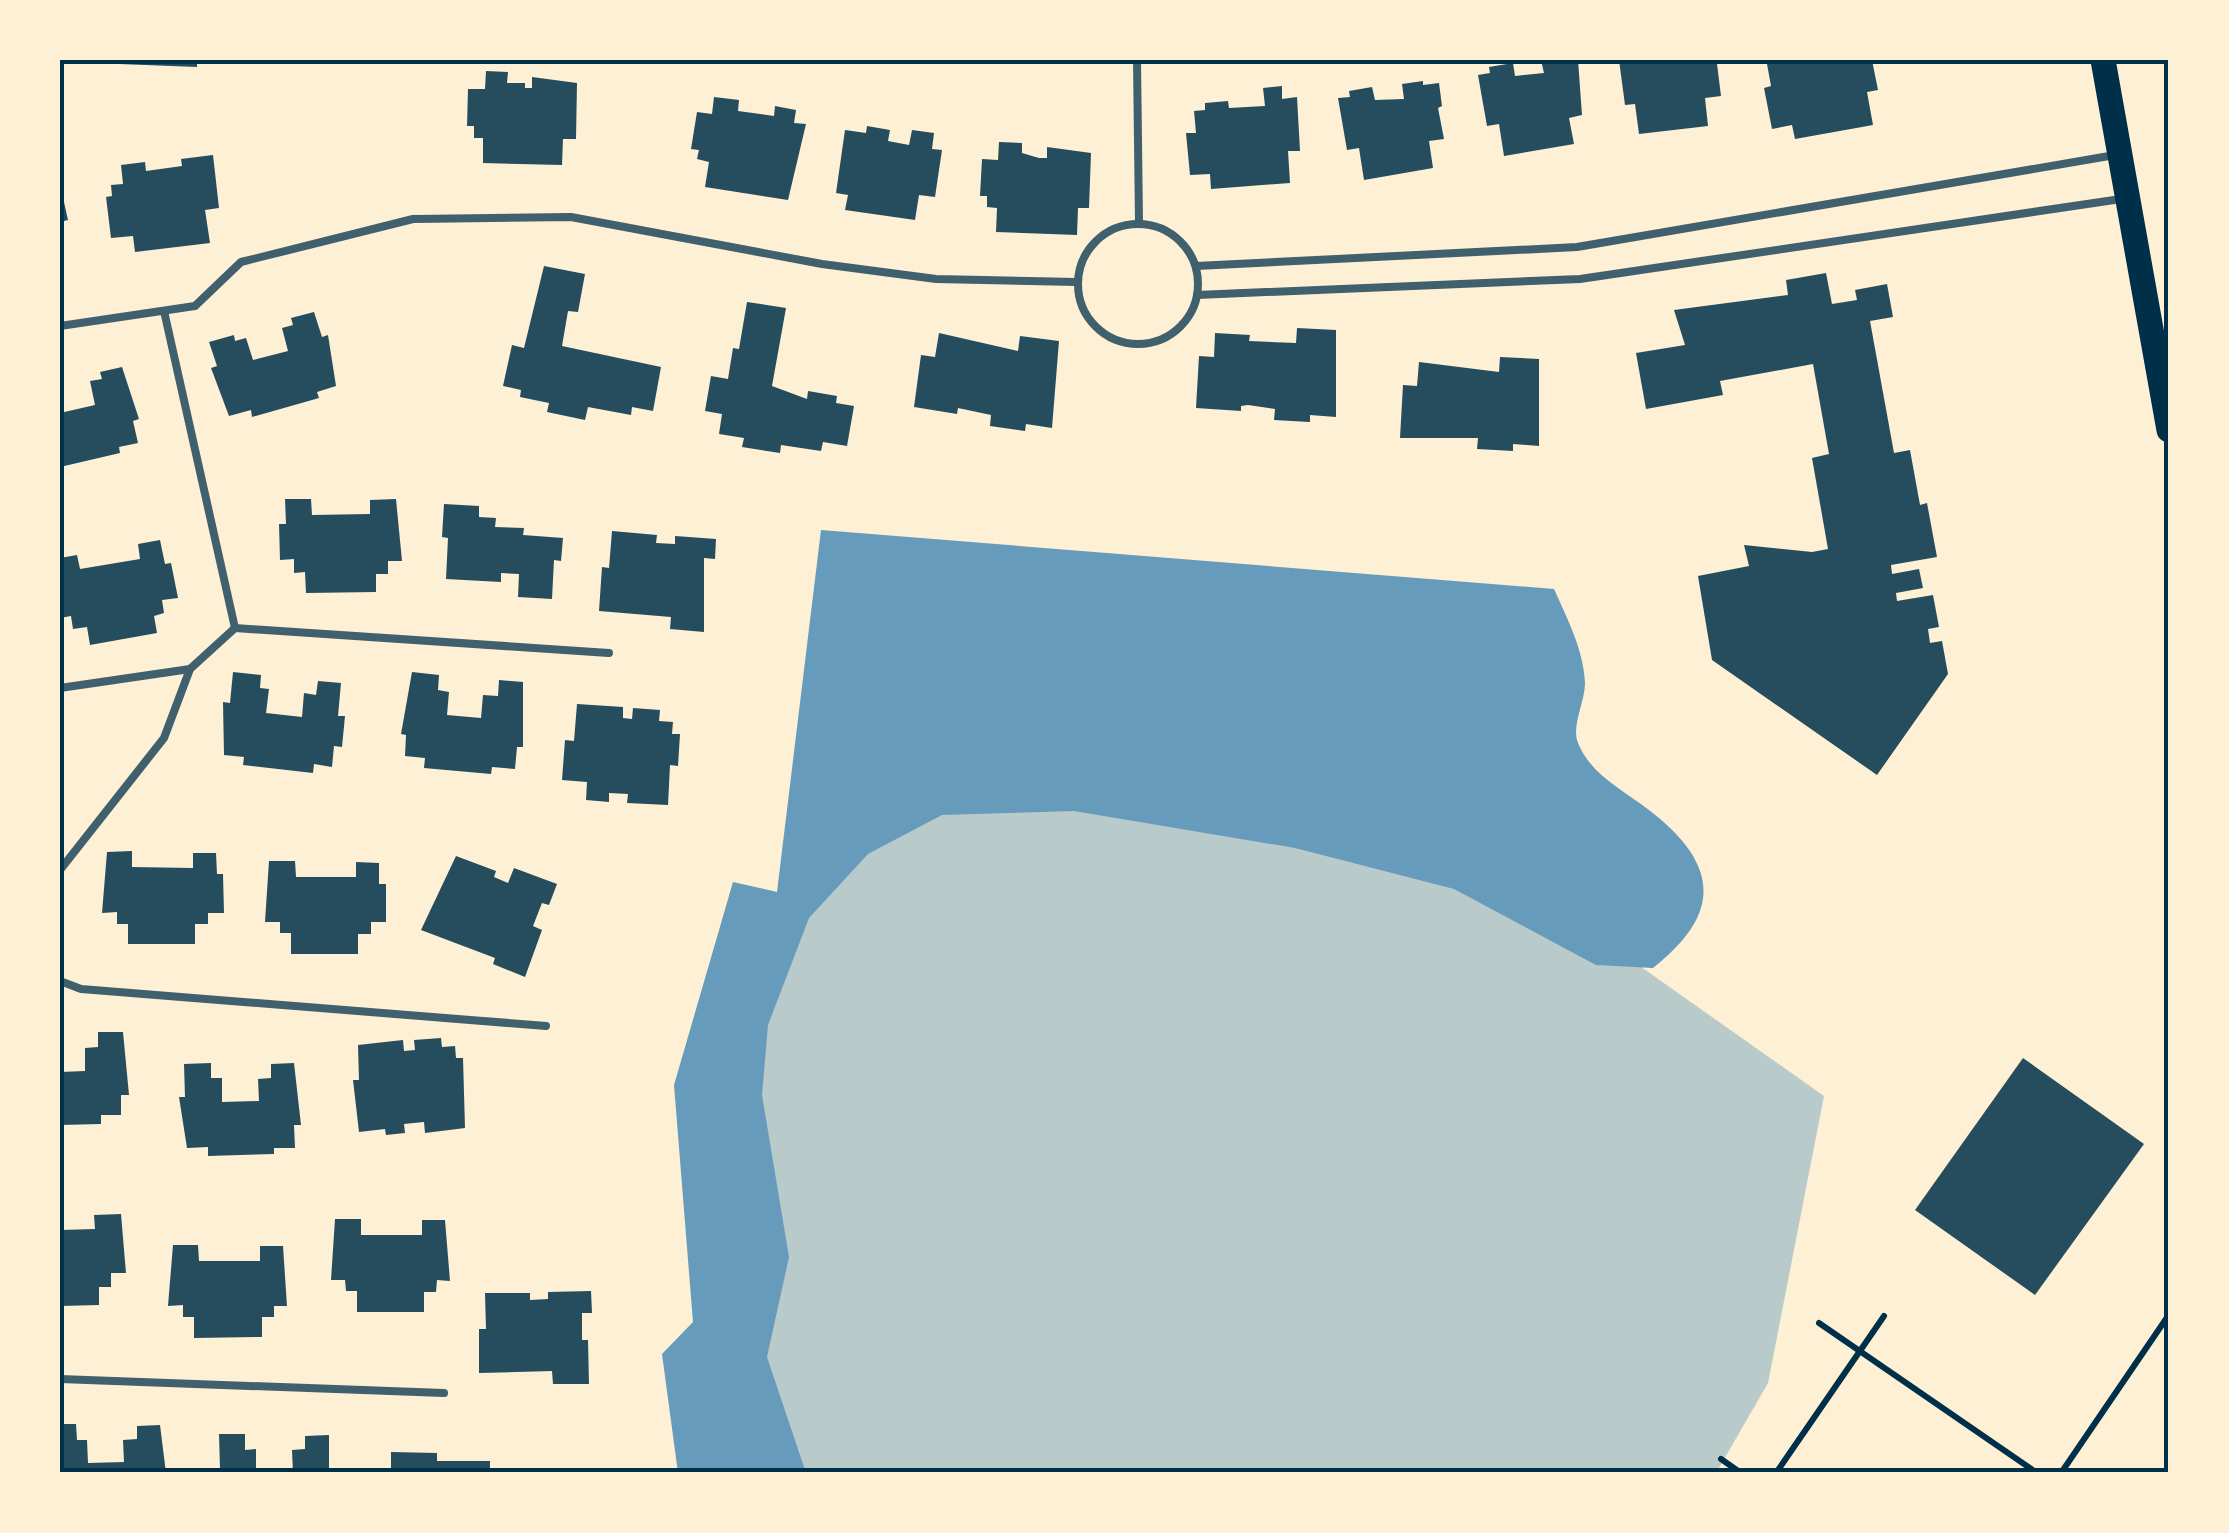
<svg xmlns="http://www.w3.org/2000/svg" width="2229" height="1533" viewBox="0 0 2229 1533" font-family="'Varela Round',sans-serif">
<rect width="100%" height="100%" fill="#fdf0d5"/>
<polygon fill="#b9caca" points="1003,792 1325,831 1566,914 1824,1096 1768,1383 1716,1473 745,1473 736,1128 774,952 893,820"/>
<path fill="#669bbc" d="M821,530L1554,589C1567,618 1584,651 1585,683C1585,702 1571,726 1578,743C1591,775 1623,790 1649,810C1719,864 1723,913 1653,968L1596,965L1454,889L1295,848L1074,811L942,815L868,854L809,918L768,1025L762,1095L789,1257L767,1357L806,1473H678L662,1354L693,1322L674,1085L733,882L777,892Z"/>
<g fill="#264d5e">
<polygon points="119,60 197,60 197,67 119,64"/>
<polygon points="1541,60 1578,60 1582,115 1569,118 1574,144 1504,156 1499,124 1487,126 1478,75 1490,73 1489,67 1513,63 1515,76 1544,73"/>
<polygon points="1619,60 1728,60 1717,64 1721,96 1705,98 1708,126 1639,134 1635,104 1625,105"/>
<polygon points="1780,60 1872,60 1878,90 1867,92 1873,125 1795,139 1792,125 1772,129 1764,88 1771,86 1767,64"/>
<polygon points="486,71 508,72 507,83 525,83 525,88 532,88 532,77 577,83 576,139 563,139 562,165 483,163 483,138 474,138 474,126 467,126 468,89 485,89"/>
<polygon points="1423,81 1423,85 1439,83 1442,106 1438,108 1444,139 1429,141 1433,168 1364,180 1359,148 1347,150 1338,98 1350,97 1349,91 1372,87 1375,100 1404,99 1402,84"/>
<polygon points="1282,86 1282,99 1297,97 1300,151 1288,151 1290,183 1211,189 1210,174 1190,175 1186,133 1196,133 1194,111 1205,110 1205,103 1228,101 1229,108 1265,106 1263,88"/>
<polygon points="714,97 739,100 738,111 774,116 775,106 796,110 794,123 806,124 788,200 705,187 709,162 697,159 699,150 691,149 697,112 712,114"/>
<polygon points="867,126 890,130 888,141 909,145 912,130 934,133 932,149 942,150 935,197 919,195 915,220 845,210 848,195 836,193 845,130 866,133"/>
<polygon points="999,142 1022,143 1022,153 1039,158 1047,158 1047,147 1091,153 1089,208 1078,208 1077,235 996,232 997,208 987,207 987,196 980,196 982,159 998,160"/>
<polygon points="213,155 219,208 205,210 210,243 135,252 133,236 111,238 106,197 112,196 111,185 123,184 121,165 145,162 146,171 182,166 181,159"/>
<polygon points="60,184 68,220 60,222"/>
<polygon points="544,266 585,274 578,312 568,311 562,346 661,367 653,411 632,407 631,415 588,407 585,420 547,412 549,403 520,397 521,390 503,386 512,345 524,348"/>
<polygon points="1826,273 1832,304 1857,300 1855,290 1887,284 1893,317 1870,321 1894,453 1910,450 1920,505 1927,503 1937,557 1891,565 1892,574 1919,569 1923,588 1896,593 1897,601 1933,595 1939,627 1928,629 1930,643 1942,641 1948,674 1877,775 1712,660 1698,576 1749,566 1744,545 1812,552 1828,549 1812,458 1829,454 1813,364 1720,381 1723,395 1646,409 1636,353 1685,345 1674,310 1788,295 1786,280"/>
<polygon points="747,302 786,308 772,386 807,399 808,391 837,396 836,403 854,406 847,446 823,442 821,451 781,445 780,453 742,447 744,438 719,434 722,414 705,411 711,376 728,379 733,348 739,349"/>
<polygon points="314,312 322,337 328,335 336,386 317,392 319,398 252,417 251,410 229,416 211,368 217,366 209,342 234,335 235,341 246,338 253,360 288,351 282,328 293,325 291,318"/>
<polygon points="1297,328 1336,330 1336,417 1310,415 1310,422 1274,420 1275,409 1248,405 1241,406 1241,411 1196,408 1199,356 1214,357 1215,333 1250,335 1249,341 1296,343"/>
<polygon points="939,333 1018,351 1020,336 1059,341 1052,428 1026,424 1025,431 990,426 991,415 958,408 957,414 914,407 921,355 935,357"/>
<polygon points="1500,357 1539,359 1539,446 1513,444 1513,451 1477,449 1478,438 1400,438 1403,385 1417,386 1419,362 1499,372"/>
<polygon points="122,367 139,419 133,421 138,443 119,447 120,453 60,467 60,413 95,405 90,381 102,379 100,372"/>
<polygon points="285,499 311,499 312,515 370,514 370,500 396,499 402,561 388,561 388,574 376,574 376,592 306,593 305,572 294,573 294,559 280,560 279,524 286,524"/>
<polygon points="444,504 479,506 479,517 496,518 495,527 524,528 523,535 563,538 561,561 554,560 552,599 518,597 519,574 501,573 501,582 446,579 448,538 442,537"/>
<polygon points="612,531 657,535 656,543 675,544 675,536 716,539 715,559 704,558 704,632 670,629 671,617 599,611 602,567 609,568"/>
<polygon points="160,540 165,564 171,563 178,598 162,600 164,613 154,616 157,633 90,645 87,627 73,629 71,616 60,618 60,558 77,555 80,569 140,559 138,544"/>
<polygon points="233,672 261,675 260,688 269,689 266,713 302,717 304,693 316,695 318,681 341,683 338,716 345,716 342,747 334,746 332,767 314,764 313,773 243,765 244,757 224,755 223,702 230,703"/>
<polygon points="412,672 439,675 438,690 449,692 447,715 481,718 483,695 498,696 499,680 523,682 523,747 517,747 515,769 492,767 491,774 424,768 425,758 405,756 406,735 401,734"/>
<polygon points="577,704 623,707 623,718 632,719 633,708 660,710 659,721 673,722 672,734 680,734 678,766 670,765 668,805 627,803 628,794 609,793 609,802 586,800 587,782 562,780 565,740 574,741"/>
<polygon points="132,851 132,867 193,868 193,853 216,853 217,874 223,874 224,913 208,913 208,924 195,924 195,944 128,944 128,924 117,924 117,912 102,913 107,852"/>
<polygon points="456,856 496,871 494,877 508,883 514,868 557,884 549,905 542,903 533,926 542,930 525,977 493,964 495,958 421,930"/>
<polygon points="269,861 295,861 296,877 356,877 356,862 379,863 379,884 386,884 386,922 371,922 371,934 358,934 358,954 291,954 291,933 280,933 280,922 265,922"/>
<polygon points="98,1032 123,1032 129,1095 121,1095 121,1115 101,1115 101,1124 60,1125 60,1072 85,1071 85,1048 98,1047"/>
<polygon points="441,1038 442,1047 455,1046 456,1058 463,1058 465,1128 425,1133 424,1122 404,1124 405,1133 386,1135 385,1129 359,1132 353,1080 359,1080 358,1045 403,1040 404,1051 415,1050 414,1040"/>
<polygon points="2023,1058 2144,1144 2035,1295 1915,1210"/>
<polygon points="211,1063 211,1078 222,1078 222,1102 259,1101 258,1079 271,1078 271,1064 294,1063 301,1125 294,1125 295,1148 274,1148 274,1154 208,1156 208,1147 187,1148 179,1097 185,1097 184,1064"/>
<polygon points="121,1214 126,1273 111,1273 111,1287 99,1287 99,1305 60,1306 60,1230 95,1229 94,1215"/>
<polygon points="335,1219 361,1219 361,1235 422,1235 422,1220 445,1220 450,1281 437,1280 436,1292 424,1292 424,1312 357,1312 357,1291 346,1291 345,1280 331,1280"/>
<polygon points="173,1245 198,1245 199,1261 260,1261 260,1246 283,1246 287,1306 274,1306 274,1317 262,1317 262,1337 194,1338 194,1317 183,1317 183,1305 168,1306"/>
<polygon points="591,1291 592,1313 582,1313 582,1340 588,1340 589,1384 553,1384 552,1371 479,1373 479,1329 486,1329 485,1293 530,1293 530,1300 548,1299 548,1292"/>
<polygon points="60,1424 76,1424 77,1440 87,1440 88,1463 124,1462 123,1440 137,1439 137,1426 160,1425 166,1473 60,1473"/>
<polygon points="219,1434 245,1434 245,1450 256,1449 256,1473 213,1473 213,1469 220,1469"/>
<polygon points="329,1435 329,1468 334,1468 334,1473 293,1473 292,1450 305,1449 305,1436"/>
<polygon points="391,1452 437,1453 437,1461 490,1461 490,1473 391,1473"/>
</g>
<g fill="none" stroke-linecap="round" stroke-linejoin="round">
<g stroke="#003049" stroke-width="6">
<polyline points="1819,1323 2037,1473"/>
<polyline points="1721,1459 1741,1473"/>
<polyline points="1776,1473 1884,1316"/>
<polyline points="2061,1473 2168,1316"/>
</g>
<g stroke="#3f606c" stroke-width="8">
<polyline points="1137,60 1139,223"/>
<circle cx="1138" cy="284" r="60"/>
<polyline points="1196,266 1577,247 2115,155"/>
<polyline points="1197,295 1580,279 2121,199"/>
<polyline points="164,311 235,628 609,653"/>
<polyline points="60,326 195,306 241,262 413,219 571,217 822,264 936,279 1077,282"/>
<polyline points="60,688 190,669 235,628"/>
<polyline points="60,870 164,738 190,669"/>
<polyline points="60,981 81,989 546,1026"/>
<polyline points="60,1379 444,1393"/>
</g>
<polyline stroke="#003049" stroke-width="25" points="2103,60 2169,430"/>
</g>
<rect width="2229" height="1533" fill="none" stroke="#fdf0d5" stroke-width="125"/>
<rect x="62" y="62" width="2104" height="1408" fill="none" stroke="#003049" stroke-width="4"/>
</svg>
